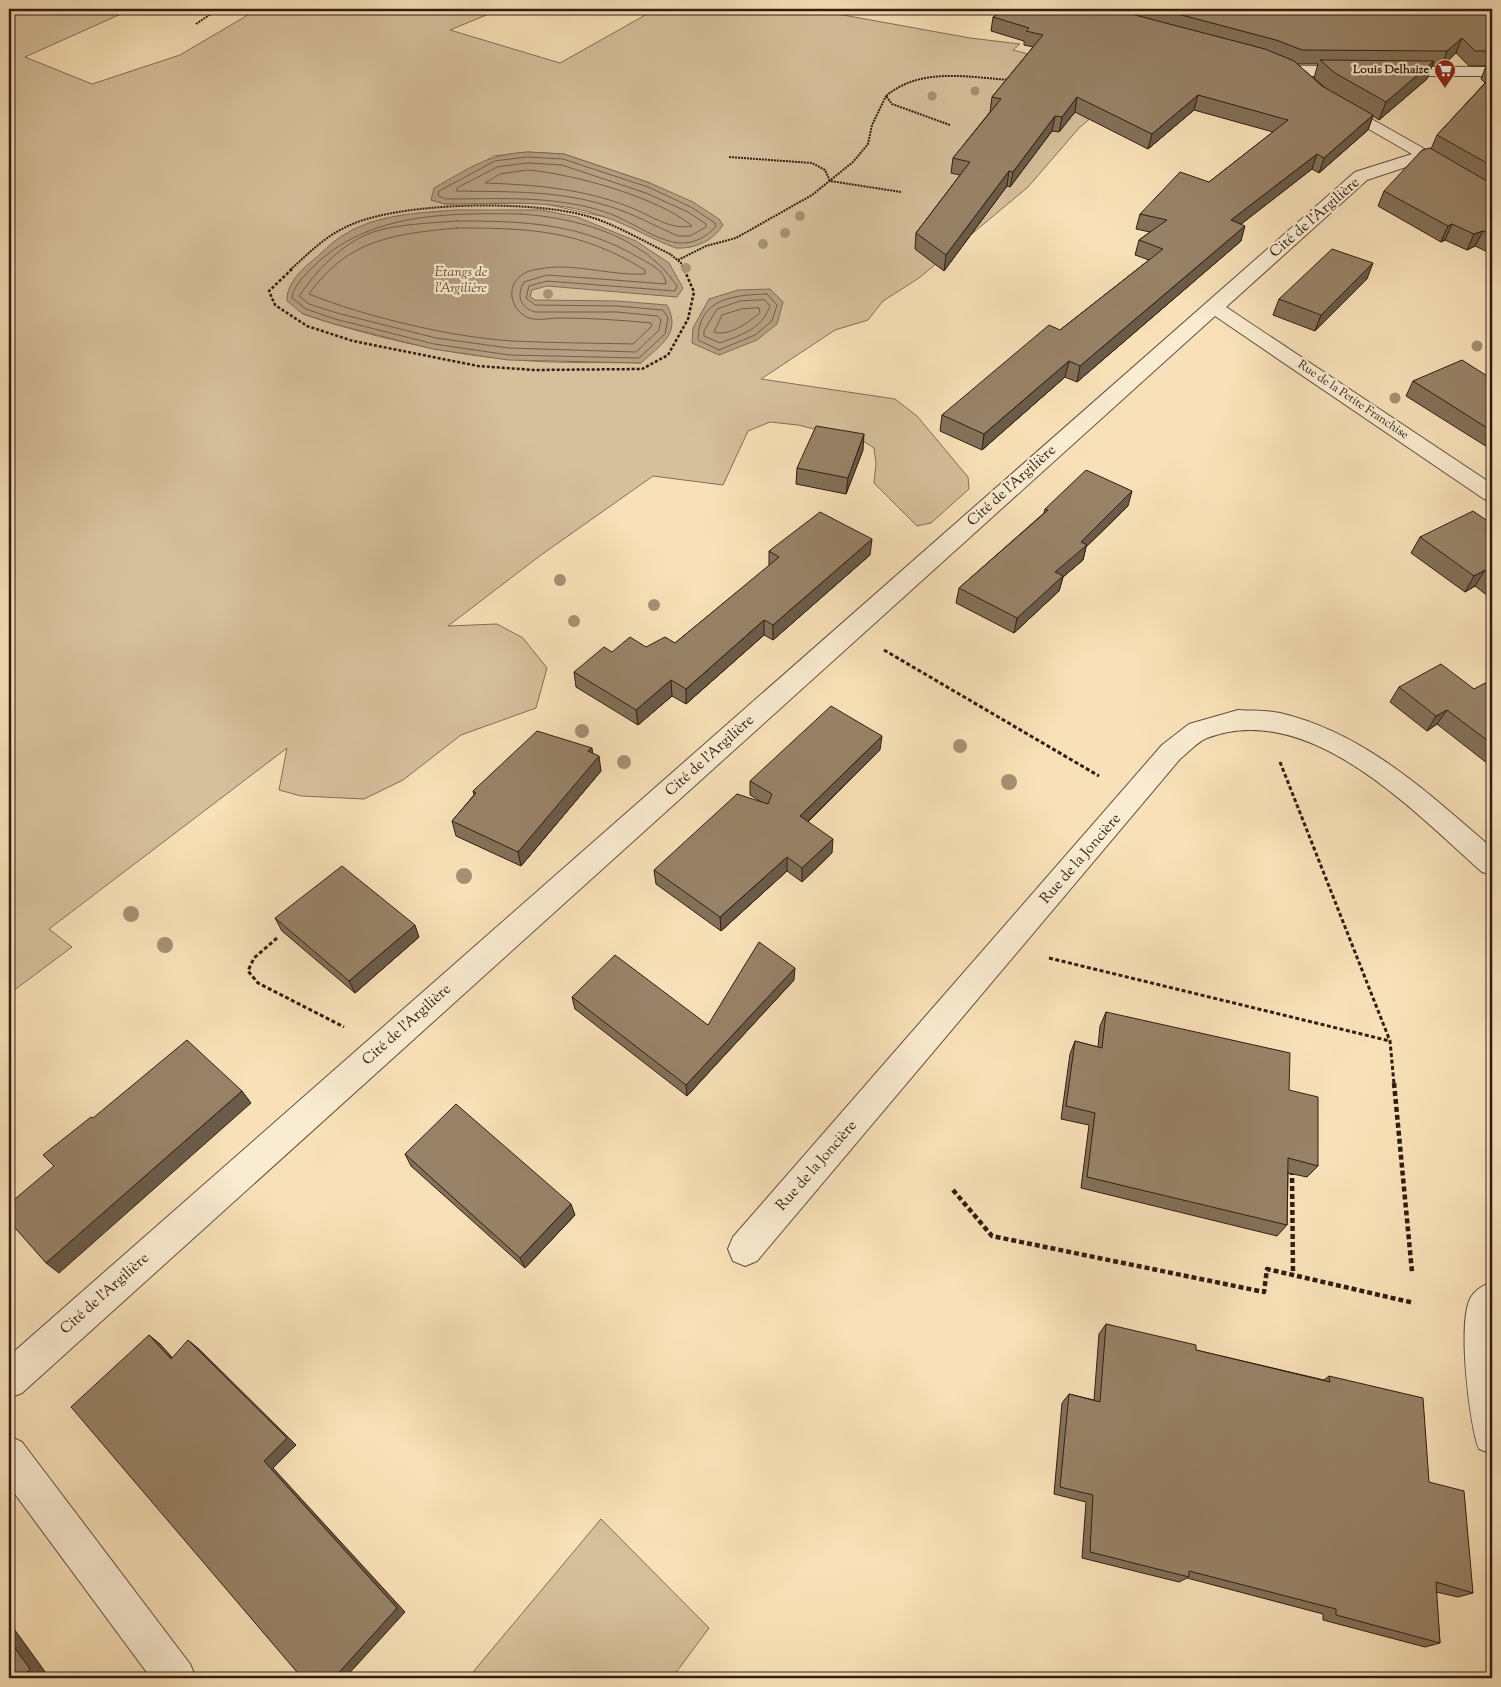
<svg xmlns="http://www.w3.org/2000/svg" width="1501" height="1687" viewBox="0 0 1501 1687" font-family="'Sorts Mill Goudy',serif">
<rect width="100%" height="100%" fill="#f8e1b8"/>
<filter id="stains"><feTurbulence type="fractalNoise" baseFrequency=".004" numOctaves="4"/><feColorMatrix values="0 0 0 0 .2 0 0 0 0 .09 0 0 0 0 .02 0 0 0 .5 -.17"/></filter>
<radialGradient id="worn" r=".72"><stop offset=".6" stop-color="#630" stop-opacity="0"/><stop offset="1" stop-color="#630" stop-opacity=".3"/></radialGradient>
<g fill="#d6c09c" stroke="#836e57" fill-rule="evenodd">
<path d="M9,9H132L25,57L92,84L180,55L258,9H501L450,30L560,63L656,9H810L970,38L1020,44L1013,50L1134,81L1079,128L1028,187L919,278L883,301L868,320L835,330L761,379L895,399L917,416L968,477L969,489L931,523L917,526L874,483L876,463L874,448L863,441L798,425L770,422L748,431L723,485L653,476L541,555L448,626L497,624L523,638L547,668L536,708L461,735L403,780L364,799L301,796L279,790L287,748L49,929L72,947L9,994ZM528,152L564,154L650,183L605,217L541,203L445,204L431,200L493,156ZM442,211L510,325L641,363C597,362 552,364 508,359C439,353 369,336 303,314L393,217Z"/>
<polygon points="601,1519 709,1628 672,1678 468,1678"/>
</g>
<g fill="#b49e80" stroke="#7f6a54">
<path d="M528,152L564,154L650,183L693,202L719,219L723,225C713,241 695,249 676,248C651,239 629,225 605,217C553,198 498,204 445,204L431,200L434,188C468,169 487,154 528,152Z"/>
<path d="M457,210H541L577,217L636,241L669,263L683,288L677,297L547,286L532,290L530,297L535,300L617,301L667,305C682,334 660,345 641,363L508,360L433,349L334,324L303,314L287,301C286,285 300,271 312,261C323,252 333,241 345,234C378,214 419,213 457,210Z"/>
<polygon points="770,289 783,302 777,324 757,340 719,355 692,343 693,328 709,299 738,290"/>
</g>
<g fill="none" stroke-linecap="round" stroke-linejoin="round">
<g stroke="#725e49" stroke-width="1">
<path d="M528,157L563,159L648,187L691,207L715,223L716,226C707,237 694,244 679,243C656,241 628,219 605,212C554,195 499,199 446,199L438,196L439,191L495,161Z"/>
<path d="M528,163L562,165L646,193L688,212L706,224V227L690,236H678C655,226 632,213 608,206C558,190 507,192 456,191L457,188L497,167Z"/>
<path d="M528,170C573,174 658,197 692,226C673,230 656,219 639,211C589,189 539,185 485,183L500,174Z"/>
<path d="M521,214C578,218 644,236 677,286L675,291L547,281L529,286L526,298L535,305L617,306L663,310L668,318L665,334L639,358L509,355L434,344L335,319L306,309L292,298C293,286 305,275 313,267C368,212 448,213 521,214Z"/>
<path d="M457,221C527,221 582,223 643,260C653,266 665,271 666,284L547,275L524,282C516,296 520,307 535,312H617L658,316L661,320L659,330L636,352L509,348L436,338L337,313L309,304L299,296C317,270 342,243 373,232C398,224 431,223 457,221Z"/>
<path d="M457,228C531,228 580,230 645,270V274C610,276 573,262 539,269C530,270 521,273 516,281C506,294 515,313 529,318C539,321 550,318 560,318C590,318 621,320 651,323L652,326L633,344C593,343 552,343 512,341C451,337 366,317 309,294C348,239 394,234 457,228Z"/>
<path d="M767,294L777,305L772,321L755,335L719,350L698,340C698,298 734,295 767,294Z"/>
<path d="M765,300L770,306C762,329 741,335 720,343L704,336V331L717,309L740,301Z"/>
<path d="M759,308L760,313C749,322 729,337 714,332L722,315L741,309Z"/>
</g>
<g stroke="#624e3c" stroke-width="2">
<g id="minor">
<polygon points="1271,57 1297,66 1492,67 1492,76 1295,76 1266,64 1264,61 1266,58"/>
<polygon points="1338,100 1492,187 1492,199 1486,198 1424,161 1367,180 1226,307 1492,484 1492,501 1484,499 1215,316 22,1393 9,1398 9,1356 1355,172 1412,154 1332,108 1330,105"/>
<path d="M1238,710C1252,711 1267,710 1280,713C1365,733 1428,793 1492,848V875L1482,872C1413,811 1309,699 1207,738C1197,742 1189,752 1180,759L757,1261L745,1266L733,1261L728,1249L733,1237L1162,745L1189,724Z"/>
<path d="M1492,1282V1454L1479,1449C1469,1424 1457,1319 1471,1297C1476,1289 1484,1285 1492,1282Z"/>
<polygon points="9,1436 22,1442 190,1664 196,1678 151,1678 9,1486"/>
</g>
</g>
<g stroke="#301d12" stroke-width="2" stroke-dasharray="2 1" stroke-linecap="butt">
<polyline points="196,24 218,9"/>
<path d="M950,125L892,104L886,96C920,67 968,77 1009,80"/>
<polyline points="729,157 812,163 825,170 830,181 901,192"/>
<polyline points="678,260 706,246 736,238 812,195 853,162 868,144 872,125 886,96"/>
<path d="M290,270C307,255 323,238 344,228C394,201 532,200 587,216C613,223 645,242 670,254L681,263L684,270"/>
</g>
<polyline stroke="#301d12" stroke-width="2.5" stroke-dasharray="3 2" stroke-linecap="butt" points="292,269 269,291 275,305 307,326 353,341 478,366 534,370 642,369 668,355 688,319 694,292 684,269"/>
<g stroke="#301d12" stroke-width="3" stroke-dasharray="4 2.5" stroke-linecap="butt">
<polyline points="884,650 1099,776"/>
<polyline points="1280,762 1390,1041 1394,1084"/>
<polyline points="277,938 254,958 248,971 258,983 344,1027"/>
<polyline points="1049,958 1390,1041"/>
</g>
<g stroke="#301d12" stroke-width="4.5" stroke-dasharray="5 3" stroke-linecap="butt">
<polyline points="1394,1083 1412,1272"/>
<polyline points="1292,1170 1293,1274"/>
<polyline points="953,1190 992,1236 1264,1292 1267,1269 1414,1303"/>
</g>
<use href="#minor" fill="#faecd1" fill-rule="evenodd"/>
</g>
<g fill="#a69073">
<circle cx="975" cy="91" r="4.5"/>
<circle cx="932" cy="96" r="4.5"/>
<circle cx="800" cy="216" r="5"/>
<circle cx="785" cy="233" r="5"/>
<circle cx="763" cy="244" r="5"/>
<circle cx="686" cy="268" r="5"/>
<circle cx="548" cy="294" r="5"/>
<circle cx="1477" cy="346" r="5.5"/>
<circle cx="1395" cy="398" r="5.5"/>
<circle cx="560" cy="580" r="6"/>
<circle cx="654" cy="605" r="6"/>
<circle cx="574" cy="621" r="6"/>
<circle cx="582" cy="731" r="7"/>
<circle cx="960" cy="746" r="7"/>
<circle cx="624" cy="762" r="7"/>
<circle cx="1009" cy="782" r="8"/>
<circle cx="464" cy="876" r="8"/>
<circle cx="131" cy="914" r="8"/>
<circle cx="165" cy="945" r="8"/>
</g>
<g fill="#837159" stroke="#301d12" fill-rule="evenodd">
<polygon points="812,9 834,9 829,12"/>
<path d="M1007,9H1492V254L1475,246L1467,250L1445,240L1441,242L1378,206L1384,191L1431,149L1437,135L1485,83L1481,79L1486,66H1469L1456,53L1442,66H1432L1427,79L1379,120L1373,116L1368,130L1319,173L1312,169L1241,224V241L1077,382L1065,377L982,450L940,431L942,415L1060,330L1149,260L1135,255L1139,240L1150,232L1136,229L1140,214L1209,182L1273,132L1194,110L1148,149L1075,112L1059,132L1052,131L1010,187L1007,186L944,271L915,249L916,233L960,175L951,173L953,158L990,112L992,97L1033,47L1024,45V41L991,31L993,17ZM1297,64H1318L1314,78L1324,87Z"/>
<polygon points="1367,279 1315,331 1273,315 1279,299"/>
<polygon points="1492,379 1492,450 1406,396 1413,381"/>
<polygon points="863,450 846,494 796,484 797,468"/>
<polygon points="1128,506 1086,547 1083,560 1063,577 1059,591 1014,633 956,603 959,588 1044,513 1045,509"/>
<polygon points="1492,524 1492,599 1475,586 1465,592 1411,553 1420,537"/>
<polygon points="769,551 870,555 773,640 764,635 686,704 672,696 638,725 576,687 574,672 646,647 675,643 769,566"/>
<polygon points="1399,687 1474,689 1492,688 1492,767 1437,724 1427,731 1390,702"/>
<polygon points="880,750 808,822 832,853 802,882 787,871 721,931 656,884 654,870 763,803 750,795 750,781"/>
<polygon points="592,753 601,771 521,866 456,836 452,821 474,795 473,791"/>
<polygon points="275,918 419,937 355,993 282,931"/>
<polygon points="794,980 687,1096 575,1009 572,997 708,1025"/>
<polygon points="1106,1012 1289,1090 1318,1166 1307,1177 1288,1173 1287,1225 1277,1236 1081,1188 1089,1125 1061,1119 1070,1054 1075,1041 1098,1047 1100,1026"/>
<polygon points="405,1154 575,1215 525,1268 411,1166"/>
<polygon points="1106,1324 1196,1350 1324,1380 1329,1376 1429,1482 1473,1593 1458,1597 1436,1592 1440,1643 1425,1647 1323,1620 1323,1614 1187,1578 1179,1582 1082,1558 1086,1502 1054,1494 1062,1403 1069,1394 1094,1400 1099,1334"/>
</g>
<g fill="#6a5c49" stroke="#301d12">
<polygon points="1462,38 1456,53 1442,66 1447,51"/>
<polygon points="1434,61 1427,79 1379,120 1386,102"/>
<polygon points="1198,95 1194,110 1148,149 1152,134"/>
<polygon points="1077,97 1075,112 1059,132 1062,117"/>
<polygon points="1373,115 1368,130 1319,173 1324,158"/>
<polygon points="1055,116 1052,131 1010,187 1013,172"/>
<polygon points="1317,154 1312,169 1226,236 1231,220"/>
<polygon points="1009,171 1007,186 944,271 946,255"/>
<polygon points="1452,224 1445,240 1441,242 1448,226"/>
<polygon points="1245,226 1241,241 1077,382 1080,366"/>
<polygon points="1483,231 1475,246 1467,250 1474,234"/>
<polygon points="1373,263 1367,279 1315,331 1321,315"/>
<polygon points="1069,361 1065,377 982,450 984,434"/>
<polygon points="864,434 863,450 846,494 848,478"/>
<polygon points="1132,491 1128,506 1086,547 1083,560 1063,577 1059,591 1014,633 1017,618 1055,572 1081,542"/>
<polygon points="872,539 870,555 773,640 773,625"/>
<polygon points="1485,570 1475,586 1465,592 1474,576"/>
<polygon points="764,620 764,635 686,704 686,689"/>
<polygon points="671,680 672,696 638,725 636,710"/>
<polygon points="1447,710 1437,724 1427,731 1436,716"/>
<polygon points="882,736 880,750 799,830 800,816"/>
<polygon points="592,748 594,762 599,756 601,771 521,866 518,852 588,751"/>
<polygon points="833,839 832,853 802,882 802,868"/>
<polygon points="787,857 787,871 721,931 720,917"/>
<polygon points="415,925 419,937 355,993 349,981"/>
<polygon points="795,968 794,980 687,1096 686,1085"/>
<polygon points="242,1091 251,1103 59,1273 46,1263"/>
<polygon points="571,1204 575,1215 525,1268 520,1258"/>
<polygon points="149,1335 160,1344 182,1368 171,1359"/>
<polygon points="188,1340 199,1349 296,1445 273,1468 405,1612 345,1678 334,1678 264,1461"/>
<polygon points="9,1622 46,1673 41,1678 21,1678 9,1640"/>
</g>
<g fill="#988368" stroke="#301d12">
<polygon points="1007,9 1112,9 1265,49 1294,61 1322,86 1373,115 1324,158 1317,154 1231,220 1245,226 1080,366 1069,361 984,434 942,415 1049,325 1060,330 1163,249 1139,240 1167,220 1140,214 1180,172 1209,182 1288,120 1198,95 1152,134 1077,97 1062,117 1055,116 1013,172 1009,171 946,255 916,233 970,162 953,158 1001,99 992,97 1043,35 1026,31 1029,28 993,17"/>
<polygon points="1159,9 1492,9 1492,51 1475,51 1462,38 1447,51 1302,50 1276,40"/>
<polygon points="1320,60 1434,61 1386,102 1335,73"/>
<polygon points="1487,64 1492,64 1492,69"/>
<polygon points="1492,76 1492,166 1437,135"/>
<polygon points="1430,148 1492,184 1492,235 1483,231 1474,234 1452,224 1448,226 1384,191 1422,150"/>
<polygon points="1332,249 1373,263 1321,315 1279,299"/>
<polygon points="1462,360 1492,379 1492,431 1413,381"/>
<polygon points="816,426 864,434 848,478 797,468"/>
<polygon points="1086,470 1132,491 1081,542 1087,545 1055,572 1063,576 1017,618 959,588 1048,510 1045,509"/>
<polygon points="1473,511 1492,524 1492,576 1485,570 1474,576 1420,537"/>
<polygon points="820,512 872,539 773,625 764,620 686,689 671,680 636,710 574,672 604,647 612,652 630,637 646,647 665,637 675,643 779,557 769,551"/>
<polygon points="1441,664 1474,689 1485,683 1492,688 1492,744 1447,710 1436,716 1399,687"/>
<polygon points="831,706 882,736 800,816 833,839 802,868 787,857 720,917 654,870 737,794 768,804 772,794 750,781"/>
<polygon points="537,731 592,748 588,751 599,756 518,852 452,821 476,793 473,791"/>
<polygon points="342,866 415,925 349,981 275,918"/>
<polygon points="759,942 795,968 686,1085 572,997 615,955 708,1025"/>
<polygon points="1106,1012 1290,1053 1289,1090 1318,1097 1318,1166 1288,1158 1287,1225 1087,1177 1095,1113 1066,1106 1075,1041 1102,1048"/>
<polygon points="187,1040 242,1091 46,1263 9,1221 9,1204 54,1166 43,1155 91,1117 93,1118"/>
<polygon points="456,1104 571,1204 520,1258 405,1154"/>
<polygon points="1106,1324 1196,1345 1196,1350 1330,1382 1329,1376 1423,1398 1429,1482 1464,1491 1473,1593 1436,1582 1440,1643 1336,1615 1336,1609 1189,1571 1189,1577 1090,1552 1093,1495 1060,1487 1069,1394 1100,1402"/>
<polygon points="149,1335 171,1359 188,1340 287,1438 264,1461 397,1608 334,1678 302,1678 71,1407"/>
<polygon points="9,1640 30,1669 21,1678 9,1678"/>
</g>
<defs>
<g id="supermarket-pin" transform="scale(1.125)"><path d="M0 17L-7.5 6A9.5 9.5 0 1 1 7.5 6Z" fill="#8f2418" stroke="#faecd1"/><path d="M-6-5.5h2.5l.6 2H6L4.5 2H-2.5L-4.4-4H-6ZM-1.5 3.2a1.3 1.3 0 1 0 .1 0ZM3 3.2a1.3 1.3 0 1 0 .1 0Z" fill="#fff"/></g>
</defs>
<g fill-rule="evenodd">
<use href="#supermarket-pin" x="1445" y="70"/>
</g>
<g text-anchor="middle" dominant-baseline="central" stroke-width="4.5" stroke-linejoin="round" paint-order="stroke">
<g font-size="12" font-weight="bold" fill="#301d12" stroke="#faecd1" text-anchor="end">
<text x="1429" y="70">Louis Delhaize</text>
</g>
<g font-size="12" fill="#301d12" stroke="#faecd1">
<text transform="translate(1353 400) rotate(34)">Rue de la Petite Franchise</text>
</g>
<g font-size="14" font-style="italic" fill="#5e4a38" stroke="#faecd1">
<text x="461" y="273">Etangs de<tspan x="461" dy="16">l'Argilière</tspan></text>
</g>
<g font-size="15" fill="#301d12" stroke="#faecd1">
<text transform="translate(1315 218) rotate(-41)">Cité de l'Argilière</text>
<text transform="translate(1012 486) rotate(-42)">Cité de l'Argilière</text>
<text transform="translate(710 756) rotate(-42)">Cité de l'Argilière</text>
<text transform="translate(1081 859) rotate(-49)">Rue de la Joncière</text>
<text transform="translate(407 1025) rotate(-42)">Cité de l'Argilière</text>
<text transform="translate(817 1166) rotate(-49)">Rue de la Joncière</text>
<text transform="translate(105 1294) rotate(-42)">Cité de l'Argilière</text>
</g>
</g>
<rect width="1501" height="1687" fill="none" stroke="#f8e1b8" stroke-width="30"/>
<rect x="10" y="10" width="1481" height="1667" fill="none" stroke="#301d12" stroke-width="2.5"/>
<rect x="15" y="15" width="1471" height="1657" fill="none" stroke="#301d12"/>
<rect width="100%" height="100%" filter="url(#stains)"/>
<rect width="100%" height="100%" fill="url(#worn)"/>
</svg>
